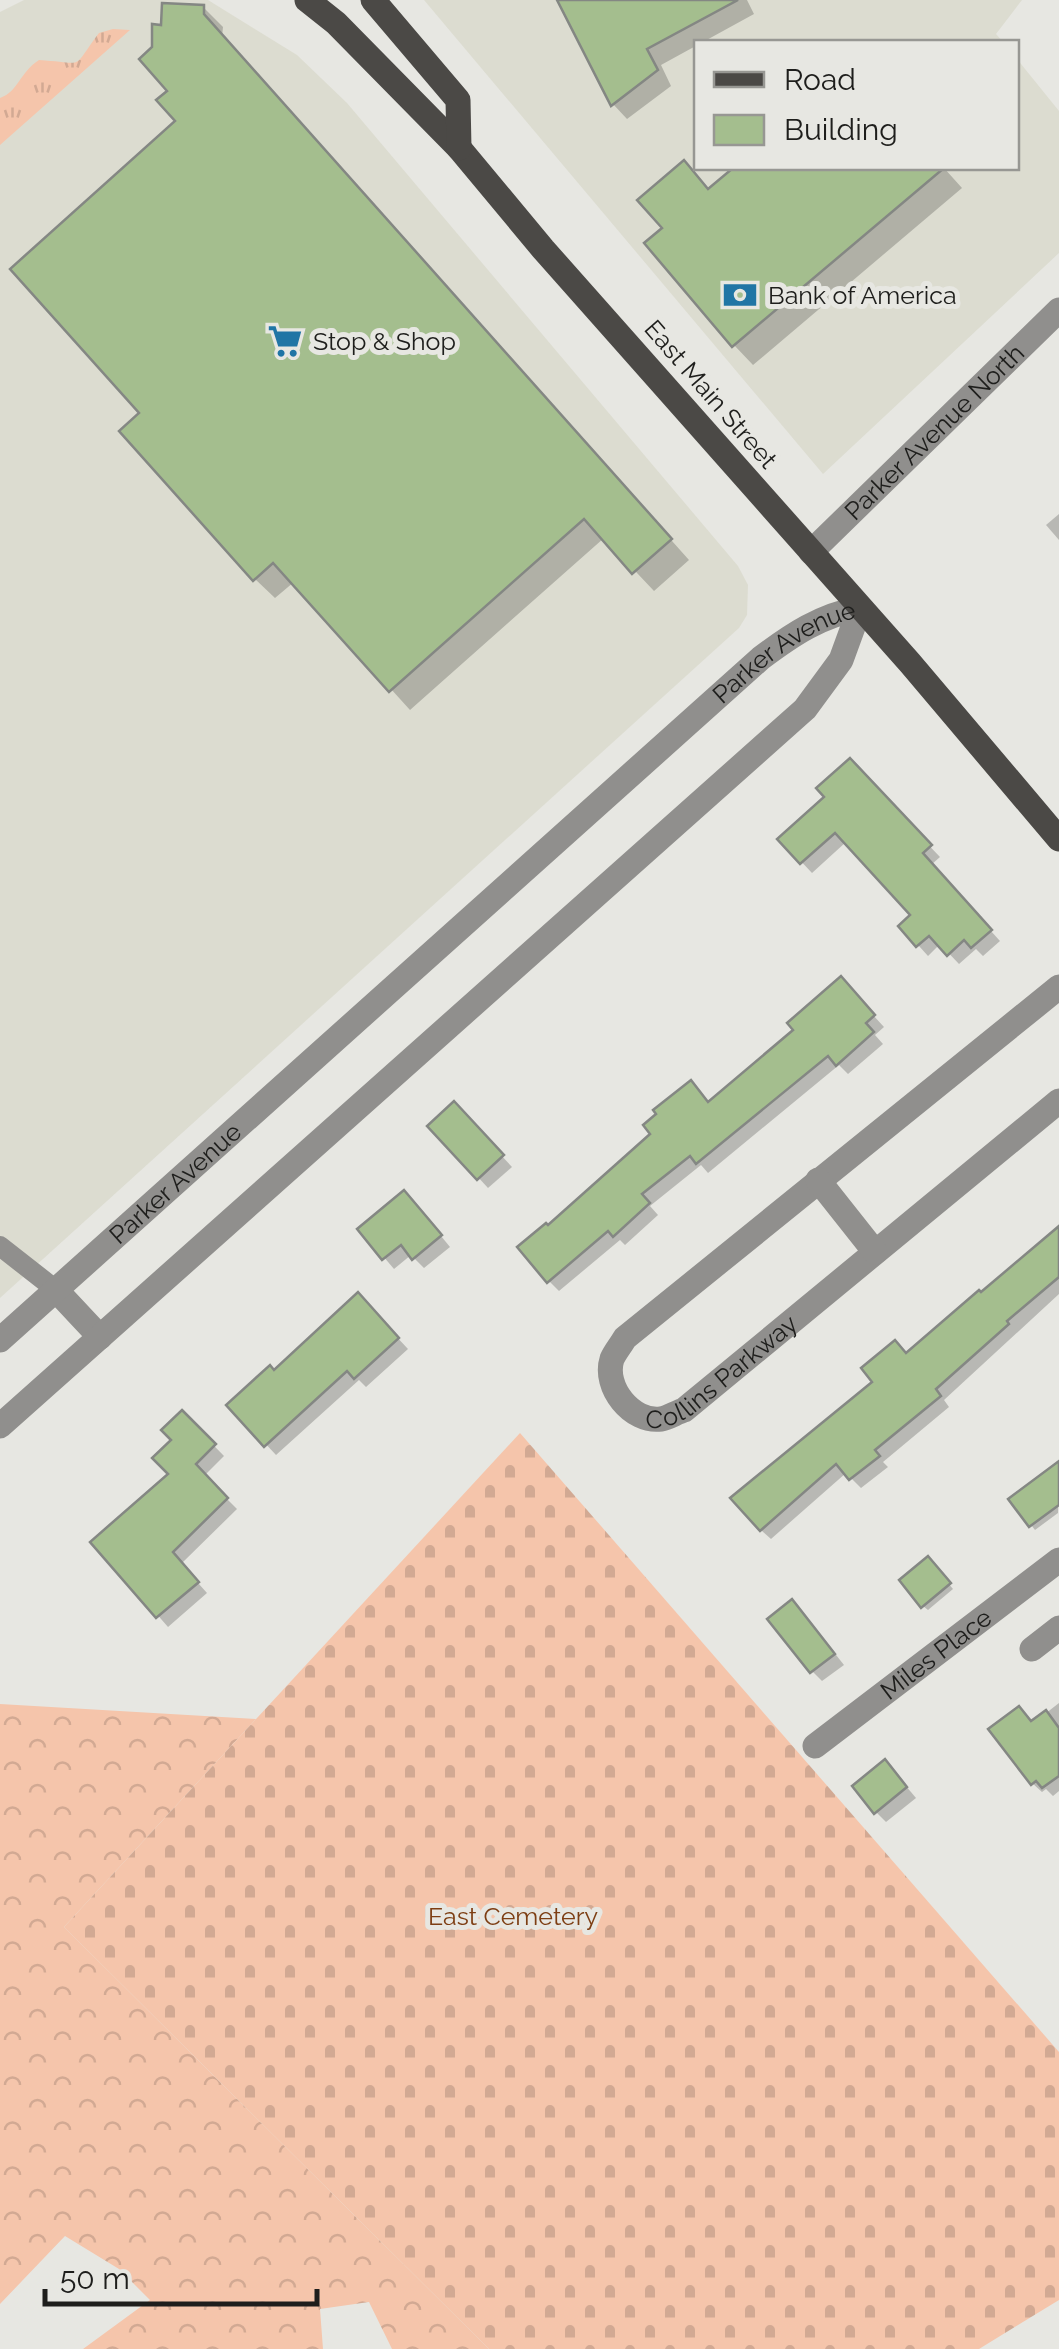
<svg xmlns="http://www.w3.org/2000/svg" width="1059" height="2349" viewBox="0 0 1059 2349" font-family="Raleway,sans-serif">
<defs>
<pattern id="grass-tufts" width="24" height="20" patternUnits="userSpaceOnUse" patternTransform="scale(2.5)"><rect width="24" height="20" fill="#f5c5ab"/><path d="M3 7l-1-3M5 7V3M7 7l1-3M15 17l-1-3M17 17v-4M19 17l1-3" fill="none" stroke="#d2a993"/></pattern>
<pattern id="forest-crowns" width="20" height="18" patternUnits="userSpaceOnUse" patternTransform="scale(2.5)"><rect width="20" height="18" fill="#f5c5ab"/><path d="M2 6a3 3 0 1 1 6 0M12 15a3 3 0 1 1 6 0" fill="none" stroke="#d2a993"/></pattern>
<pattern id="cemetery-stones" width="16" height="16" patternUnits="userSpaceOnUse" patternTransform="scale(2.5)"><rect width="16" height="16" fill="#f5c5ab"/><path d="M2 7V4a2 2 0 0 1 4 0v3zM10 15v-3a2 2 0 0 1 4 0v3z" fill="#d2a993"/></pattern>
</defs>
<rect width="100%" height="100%" fill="#e7e7e2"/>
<g fill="#dcdcd0">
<polygon points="24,0 208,0 297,55 347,103 738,566 748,585 747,615 739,628 0,1298 0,12"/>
<polygon points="424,0 1022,0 996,34 1003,42 696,42 696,168 1016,168 1017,59 1059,111 1059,253 823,474"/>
</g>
<path fill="url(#grass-tufts)" d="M113,29L130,30L0,145V98C19,91 19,73 39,60C88,63 70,71 99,33Z"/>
<polygon fill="url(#forest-crowns)" points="0,1704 256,1719 64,1927 489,2349 392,2349 369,2302 320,2309 323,2349 83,2349 150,2300 119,2269 65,2236 0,2304"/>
<polygon fill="url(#cemetery-stones)" points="520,1433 1059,2052 1059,2300 979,2349 489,2349 64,1927"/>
<g fill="#0003">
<polygon points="559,0 747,0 754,14 661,65 671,86 627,119 613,104"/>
<polygon points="203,7 223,27 222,37 689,560 654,591 604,538 410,710 294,582 275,598 255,579 143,414 179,121 154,48 163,28"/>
<polygon points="684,164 710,191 737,168 944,168 962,188 753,365 734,345 665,229"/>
<polygon points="1059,514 1059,540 1046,525"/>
<polygon points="849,762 940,857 931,865 1000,941 983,956 976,949 959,964 940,944 928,956 901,926 913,915 846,842 812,873 780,839 828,798"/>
<polygon points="850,990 884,1027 875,1035 883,1044 848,1074 839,1065 708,1173 701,1165 650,1206 658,1215 625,1245 620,1240 559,1291 549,1281 548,1229"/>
<polygon points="454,1105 512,1167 488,1188 431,1126"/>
<polygon points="414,1203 450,1247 424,1268 411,1255 394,1269 360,1229"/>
<polygon points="1059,1243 1059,1294 944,1400 949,1407 883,1462 888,1467 861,1488 846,1473 771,1539 761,1530 907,1356 981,1296"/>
<polygon points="368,1306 408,1349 366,1387 359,1380 276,1455 229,1405"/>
<polygon points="182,1413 224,1456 204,1476 237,1509 181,1564 207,1593 168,1627 94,1542 172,1474 174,1440"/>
<polygon points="1059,1465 1058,1513 1035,1530 1012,1500"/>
<polygon points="928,1559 953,1589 928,1610 923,1606"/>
<polygon points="802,1612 844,1665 822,1681 812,1671"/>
<polygon points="1059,1703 1059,1791 1053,1796 1046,1789 1042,1792 1032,1783 1032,1724"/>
<polygon points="895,1773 916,1798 886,1822 876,1812"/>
</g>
<g fill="#a4be8e" stroke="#848783" stroke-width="2.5">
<polygon points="557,0 738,0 647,49 658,70 611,106"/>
<polygon points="162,3 204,5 204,14 672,539 632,574 584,519 389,692 273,563 253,581 119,431 139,413 10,269 175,121 156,100 167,91 139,59 152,47 152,24 161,25"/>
<polygon points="684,160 708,189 733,168 944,168 732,347 644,243 662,228 637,200"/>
<polygon points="850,758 932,845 923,853 992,930 971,948 964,940 947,956 929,936 916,947 898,926 910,915 835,833 800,864 777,839 824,797 816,788"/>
<polygon points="841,976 875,1015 866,1023 874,1032 836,1066 828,1056 696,1164 690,1156 642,1194 650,1203 613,1237 608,1231 547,1283 517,1247 546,1223 548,1225 650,1134 643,1125 656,1114 653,1110 691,1080 708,1102 793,1030 787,1023"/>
<polygon points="454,1101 504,1155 477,1180 427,1126"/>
<polygon points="404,1190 442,1235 412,1260 401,1245 382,1260 357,1229"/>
<polygon points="1059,1226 1059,1277 1007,1321 1009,1324 936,1389 941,1396 875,1450 880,1456 849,1480 836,1464 760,1531 730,1498 872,1382 861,1368 895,1340 906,1353 979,1290 981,1292"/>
<polygon points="358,1292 399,1338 354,1379 347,1371 264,1447 226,1405 270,1365 274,1370"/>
<polygon points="182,1410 216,1444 196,1464 228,1498 173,1552 199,1582 156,1618 90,1542 168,1474 152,1458 171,1440 161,1430"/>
<polygon points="1059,1461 1059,1505 1029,1527 1008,1499"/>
<polygon points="928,1556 951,1583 921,1608 899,1580"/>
<polygon points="792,1599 835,1654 810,1673 767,1619"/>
<polygon points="1019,1706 1031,1721 1046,1710 1059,1728 1059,1776 1042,1788 1036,1781 1031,1785 988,1729"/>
<polygon points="885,1759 907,1787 874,1814 852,1786"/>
</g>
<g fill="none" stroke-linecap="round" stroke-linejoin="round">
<polyline stroke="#908f8d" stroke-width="20" points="0,1246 56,1290"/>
<g stroke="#908f8d" stroke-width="25">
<path id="s1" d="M1059,987L625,1338C621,1345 615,1352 612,1359C603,1387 632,1423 661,1419C668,1418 677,1412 684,1410L1059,1101"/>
<polyline points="818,1180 875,1252"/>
<polyline points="1032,1649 1059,1628"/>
<path id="s2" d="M815,1746L1059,1560"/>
</g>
<g stroke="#908f8d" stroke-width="25">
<path id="s3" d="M811,552L1059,310"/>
<polyline points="56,1290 100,1337"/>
<path id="s4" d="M0,1340L761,658C793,634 820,616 860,608L841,660L805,709L0,1426"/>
</g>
<g stroke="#4b4946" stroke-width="25">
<polyline points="307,0 336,23 459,148 543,249 910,663 1059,839"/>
<polyline points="373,0 458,100 459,148"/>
</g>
</g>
<defs>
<g id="bank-bare" transform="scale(2.7)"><path d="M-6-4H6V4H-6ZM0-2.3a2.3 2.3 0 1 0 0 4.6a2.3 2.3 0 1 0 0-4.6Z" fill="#2075a5" stroke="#e7e7e2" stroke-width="2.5" paint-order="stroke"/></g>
<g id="supermarket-bare" transform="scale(2.7)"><path d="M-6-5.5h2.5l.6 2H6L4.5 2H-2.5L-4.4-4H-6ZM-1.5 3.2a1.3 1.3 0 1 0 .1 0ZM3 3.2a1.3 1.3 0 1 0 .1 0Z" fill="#2075a5" stroke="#e7e7e2" stroke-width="2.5" paint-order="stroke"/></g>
</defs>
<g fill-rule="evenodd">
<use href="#bank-bare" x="740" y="295"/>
<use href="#supermarket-bare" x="285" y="341"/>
</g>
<g text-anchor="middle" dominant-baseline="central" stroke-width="10" stroke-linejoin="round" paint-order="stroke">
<g font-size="25" fill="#1e1e1c" stroke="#e7e7e2" text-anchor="start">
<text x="768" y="295">Bank of America</text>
<text x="313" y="341">Stop &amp; Shop</text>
</g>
<g font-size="25" fill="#1e1e1c" stroke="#e7e7e2">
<text transform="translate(711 394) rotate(49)">East Main Street</text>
<text stroke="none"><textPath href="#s3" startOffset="172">Parker Avenue North</textPath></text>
<text stroke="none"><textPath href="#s4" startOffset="1045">Parker Avenue</textPath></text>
<text stroke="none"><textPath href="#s4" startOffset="235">Parker Avenue</textPath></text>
<text stroke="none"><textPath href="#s1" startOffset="748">Collins Parkway</textPath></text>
<text stroke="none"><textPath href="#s2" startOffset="152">Miles Place</textPath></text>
</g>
<g font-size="25" fill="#7d3e13" stroke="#e7e7e2">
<text x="513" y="1916">East Cemetery</text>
</g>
</g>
<rect x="694" y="40" width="325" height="130" fill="#e7e7e2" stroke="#979793" stroke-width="2.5"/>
<rect x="714" y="72" width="50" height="15" fill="#4b4946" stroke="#979793" stroke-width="2.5"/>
<text x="784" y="90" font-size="30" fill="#1e1e1c">Road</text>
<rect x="714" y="115" width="50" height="30" fill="#a4be8e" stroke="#979793" stroke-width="2.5"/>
<text x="784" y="140" font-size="30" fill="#1e1e1c">Building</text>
<path d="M45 2289v15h272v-15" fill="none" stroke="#1e1e1c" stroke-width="5"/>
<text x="60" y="2289" font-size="30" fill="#1e1e1c" stroke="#e7e7e2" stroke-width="8" paint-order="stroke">50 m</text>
</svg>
